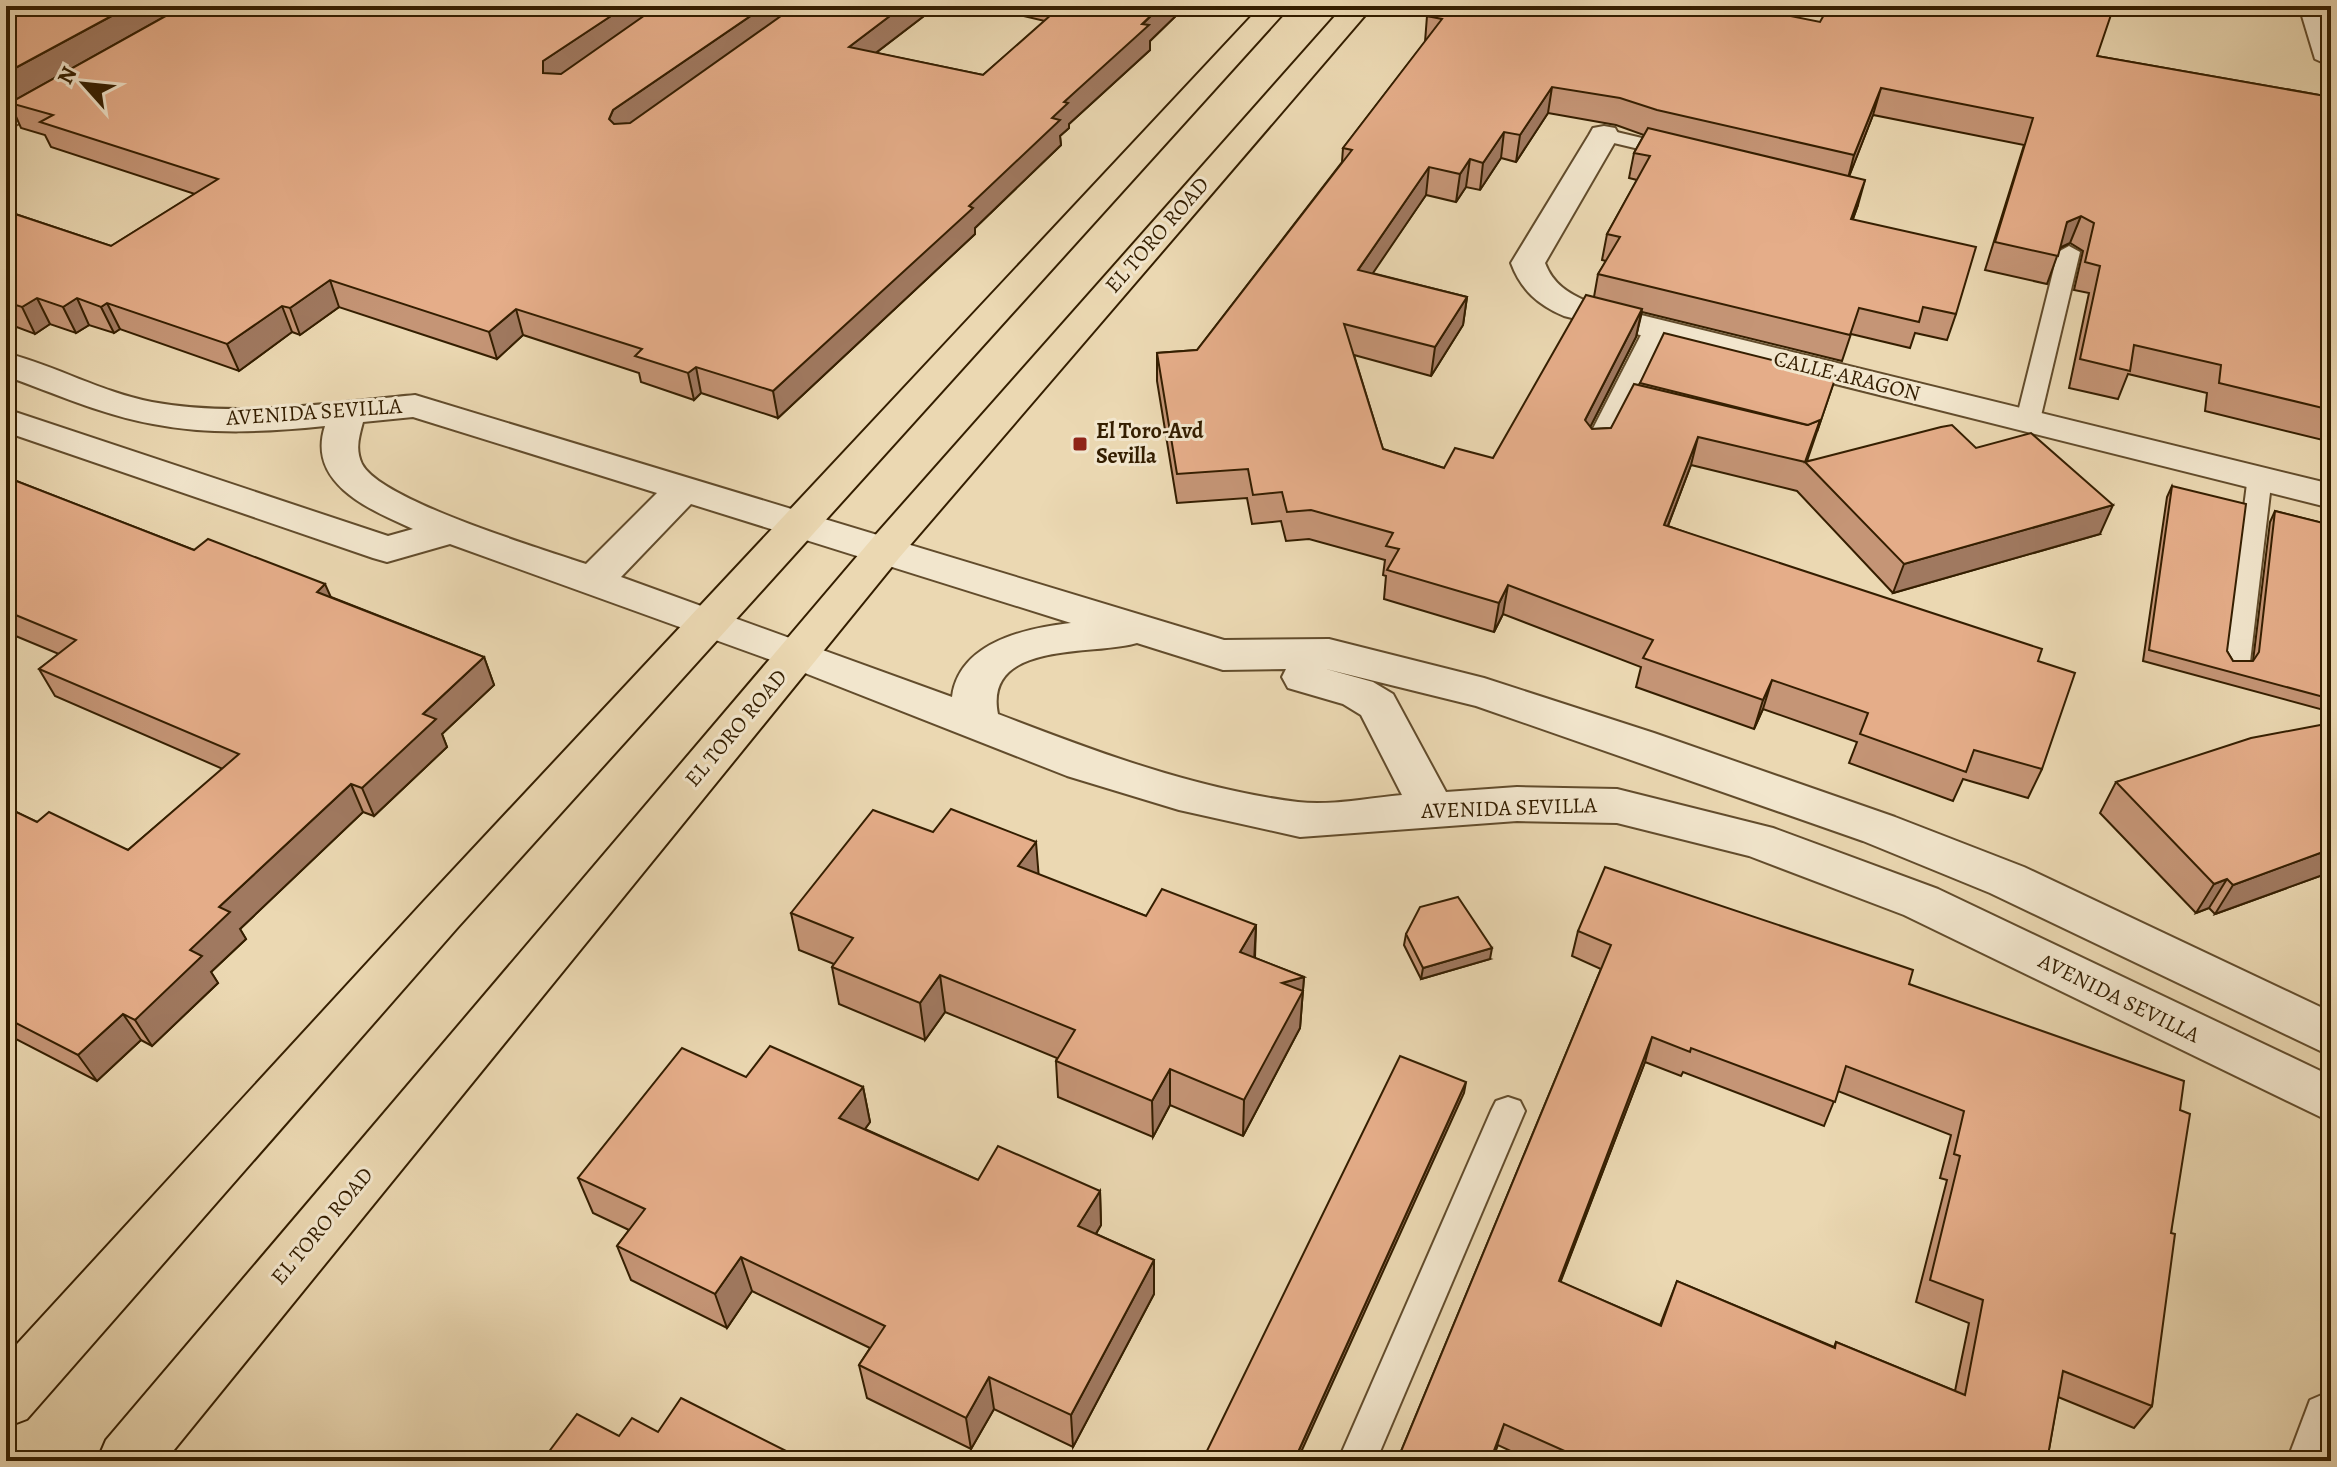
<svg xmlns="http://www.w3.org/2000/svg" width="2337" height="1467" viewBox="0 0 2337 1467" font-family="Alegreya,serif">
<rect width="100%" height="100%" fill="#ebd8b2"/>
<filter id="stains"><feTurbulence type="fractalNoise" baseFrequency=".0025" numOctaves="4"/><feColorMatrix values="0 0 0 0 .2 0 0 0 0 .09 0 0 0 0 .02 0 0 0 .5 -.17"/></filter>
<radialGradient id="worn" r=".72"><stop offset=".6" stop-color="#630" stop-opacity="0"/><stop offset="1" stop-color="#630" stop-opacity=".3"/></radialGradient>
<g fill="none" stroke-linecap="round" stroke-linejoin="round">
<g stroke="#624c2c" stroke-width="4">
<g id="service">
<polygon points="2299,6 2317,6 2331,52 2331,66 2315,59"/>
<polygon points="1604,129 1684,148 1687,152 1677,158 1597,139 1594,135"/>
<polygon points="2069,246 2080,252 2040,420 2028,427 2016,420 2058,252"/>
<polygon points="1655,322 1666,329 1606,450 1602,455 1586,455 1582,450 1644,329"/>
<polygon points="2260,468 2272,476 2250,662 2247,669 2227,669 2224,662 2248,476"/>
<polygon points="1508,1097 1520,1101 1525,1111 1376,1461 1338,1461 1491,1111 1496,1101"/>
</g>
</g>
<g stroke="#624c2c" stroke-width="4">
<path id="minor" d="M1604,126L1615,128L1619,135L1545,263C1553,284 1568,293 1588,302L2331,484V508L1564,316C1538,305 1521,290 1511,263L1589,135L1593,128Z"/>
</g>
<g stroke="#624c2c" stroke-width="4">
<g id="tertiary">
<polygon points="68,77 78,80 83,86 78,92 6,130 6,109"/>
<path d="M6,353C56,366 101,392 152,402C239,418 328,403 415,395L1224,640L1329,639L1484,678L1654,733L1895,817L2024,867L2331,1012V1056L1990,893L1863,841L1476,706L1326,669L1373,682L1393,694L1446,792L1517,787L1617,789L1773,828L1938,889L2331,1076V1122L1904,915L1749,856L1617,823L1517,821L1300,837L1179,810L1067,776L782,664L450,544L387,562L373,558L6,432V409L388,536L413,529C371,510 306,484 325,426C268,432 209,435 153,424C102,415 54,393 6,376ZM413,417L657,493L586,564C543,549 381,501 362,464C355,449 359,437 363,422ZM691,504L1071,623C1026,628 959,642 952,697L621,577ZM1137,643L1223,670L1286,669L1282,677L1288,688L1343,704L1361,715L1402,795C1369,798 1330,806 1298,802C1194,789 1094,751 998,714C983,640 1094,656 1137,643Z"/>
<polygon points="2331,1391 2331,1461 2287,1461 2310,1400"/>
</g>
</g>
<g stroke="#341e00" stroke-width="4">
<g id="primary">
<polygon points="1261,6 1290,6 458,927 27,1419 6,1427 6,1356 424,901"/>
<polygon points="1344,6 1373,6 899,558 165,1461 97,1461 106,1440 871,540"/>
</g>
</g>
<use href="#service" fill="#f2e6cd" fill-rule="evenodd"/>
<use href="#minor" fill="#f2e6cd" fill-rule="evenodd"/>
<use href="#tertiary" fill="#f2e6cd" fill-rule="evenodd"/>
<use href="#primary" fill="#ebd8b2" fill-rule="evenodd"/>
</g>
<g fill="#c59576" stroke="#341e00" stroke-width="2" fill-rule="evenodd">
<polygon points="937,6 876,53 983,75 1045,21 981,6 1186,6 1150,41 1150,50 1069,124 1069,128 1060,136 1061,145 975,228 975,234 778,418 701,393 694,400 641,382 639,373 523,335 497,359 339,307 300,335 292,332 239,371 120,329 114,333 89,325 76,333 50,324 35,334 6,323 6,211 111,246 195,194 51,147 45,135 21,128 10,103"/>
<path d="M1427,16L1820,22L2097,56L2331,97V442L2205,411L2207,393L2128,374L2118,399L2069,388L2089,293L2074,290L2083,251L2070,243L2060,248L2047,284L1985,270L2024,145L1873,115L1849,176L1858,205L1853,219L1956,314L1947,340L1915,333L1910,348L1851,334L1842,361L1642,312L1636,337L1590,427L1592,429L1611,428L1640,383L1836,376L1807,461L1976,448L2100,534L1893,593L1797,491L1691,465L1668,526L2038,661L2042,769L2028,798L1963,779L1953,801L1849,763L1857,742L1763,709L1754,729L1636,687L1641,667L1503,614L1494,632L1384,599L1386,576L1383,575L1385,560L1309,539L1286,541L1281,521L1252,524L1247,498L1177,503L1157,381V353L1197,350L1342,162L1343,148L1425,42ZM1548,113L1616,125L1644,135L1634,153L1629,178L1637,180L1607,234L1602,260L1606,261L1598,274L1594,297L1493,458L1444,468L1383,449L1354,355L1431,376L1463,325L1467,297L1372,273L1426,195L1456,202L1466,187L1480,190L1501,158L1516,162Z"/>
<polygon points="6,477 194,550 331,597 484,657 494,685 442,734 447,747 374,816 363,812 240,929 246,939 211,972 218,983 152,1046 141,1040 97,1081 6,1034 6,807 37,822 128,850 223,769 55,696 39,669 59,654 6,632"/>
<polygon points="2172,486 2227,651 2233,661 2253,661 2270,522 2275,511 2331,525 2331,712 2143,661 2167,497"/>
<polygon points="2331,723 2331,872 2215,914 2209,908 2196,913 2100,813 2116,782"/>
<polygon points="1038,875 1146,916 1256,925 1255,958 1304,977 1300,1028 1243,1136 1170,1105 1153,1137 1058,1097 1056,1061 1057,1058 945,1012 925,1040 839,1004 832,967 834,964 799,950 791,913"/>
<path d="M1578,931L1909,984L2180,1110L2171,1233L2152,1406L2134,1428L2058,1397L2047,1461H1532L1498,1445L1492,1461H1397L1601,969L1572,956ZM1645,1062L1681,1076L1683,1072L1824,1126L1838,1091L1951,1135L1940,1178L1947,1180L1916,1302L1969,1323L1955,1391L1836,1342L1834,1347L1677,1281L1660,1325L1560,1282Z"/>
<polygon points="1406,934 1490,959 1421,979 1404,945"/>
<polygon points="746,1077 863,1087 870,1122 865,1129 978,1180 1100,1191 1101,1225 1096,1234 1154,1260 1154,1294 1073,1447 994,1409 971,1449 867,1398 859,1365 870,1348 752,1291 727,1328 631,1280 617,1246 629,1230 593,1213 578,1178"/>
</g>
<g fill="#a07960" stroke="#341e00" stroke-width="2">
<polygon points="130,6 183,6 6,105 6,73"/>
<polygon points="626,6 668,6 549,98 543,73 543,61"/>
<polygon points="765,6 804,6 615,144 609,119 613,110"/>
<polygon points="903,6 937,6 852,71 849,47"/>
<polygon points="1161,6 1186,6 1150,41 1150,50 1069,124 1069,128 1060,136 1061,145 975,228 975,234 778,418 773,391 969,206 1052,118 1064,102"/>
<polygon points="1552,87 1548,113 1516,162 1520,135"/>
<polygon points="1881,88 1873,115 1847,182 1854,155"/>
<polygon points="1504,132 1501,158 1480,190 1483,163"/>
<polygon points="1470,159 1466,187 1456,202 1460,174"/>
<polygon points="1429,167 1426,195 1356,298 1358,270"/>
<polygon points="1865,180 1858,205 1843,245 1851,219"/>
<polygon points="2081,216 2070,243 2057,249 2067,222"/>
<polygon points="330,280 339,307 300,335 290,308"/>
<polygon points="1467,297 1463,325 1431,376 1435,347"/>
<polygon points="37,298 50,324 35,334 22,307"/>
<polygon points="77,298 89,325 76,333 63,307"/>
<polygon points="107,303 120,329 114,333 101,307"/>
<polygon points="282,306 292,332 239,371 227,344"/>
<polygon points="516,309 523,335 497,359 489,332"/>
<polygon points="1642,309 1636,337 1579,449 1585,420"/>
<polygon points="696,367 701,393 694,400 688,373"/>
<polygon points="1698,437 1691,465 1657,554 1664,525"/>
<polygon points="2113,505 2100,534 1893,593 1904,564"/>
<polygon points="325,584 337,611 317,592"/>
<polygon points="1508,585 1503,614 1494,632 1499,603"/>
<polygon points="484,657 494,685 442,734 447,747 374,816 362,788 423,714"/>
<polygon points="1772,680 1763,709 1754,729 1763,700"/>
<polygon points="351,784 363,812 240,929 246,939 211,972 218,983 152,1046 135,1020 219,907"/>
<polygon points="1036,842 1039,879 1018,866"/>
<polygon points="2331,849 2331,872 2215,914 2233,885"/>
<polygon points="2227,879 2209,908 2196,913 2214,884"/>
<polygon points="1256,925 1254,962 1240,952"/>
<polygon points="1492,948 1490,959 1421,979 1423,968"/>
<polygon points="940,975 945,1012 925,1040 920,1003"/>
<polygon points="1304,977 1300,1028 1243,1136 1244,1100 1282,983"/>
<polygon points="123,1014 141,1040 97,1081 78,1055"/>
<polygon points="1652,1037 1645,1062 1552,1304 1559,1281"/>
<polygon points="1170,1069 1170,1105 1153,1137 1152,1101"/>
<polygon points="1466,1082 1464,1093 1297,1461 1294,1461"/>
<polygon points="863,1087 870,1122 847,1154 839,1118"/>
<polygon points="6,1169 12,1176 6,1181"/>
<polygon points="1100,1191 1101,1225 1080,1260 1078,1226"/>
<polygon points="741,1257 752,1291 727,1328 715,1294"/>
<polygon points="1154,1260 1154,1294 1073,1447 1071,1415"/>
<polygon points="989,1377 994,1409 971,1449 966,1418"/>
<polygon points="1504,1424 1492,1461 1490,1461"/>
</g>
<g fill="#e5ad89" stroke="#341e00" stroke-width="2" fill-rule="evenodd">
<polygon points="6,6 130,6 6,73"/>
<polygon points="184,6 626,6 543,61 543,73 561,74 658,6 765,6 613,110 609,119 614,124 630,123 795,6 903,6 849,47 983,75 1061,6 1161,6 1142,24 1149,25 1064,102 1068,103 1052,118 1060,120 969,206 973,208 773,391 696,367 688,373 635,356 642,349 516,309 489,332 330,280 290,308 282,306 227,344 107,303 101,307 77,298 63,307 37,298 22,307 6,302 6,211 111,246 218,179 40,122 53,115 10,103"/>
<polygon points="1434,6 1741,6 1820,22 1829,6 2114,6 2097,56 2331,97 2331,410 2219,383 2221,365 2134,345 2130,371 2080,359 2100,266 2085,262 2094,223 2081,216 2067,222 2058,256 1995,242 2033,118 1881,88 1854,155 1657,110 1620,98 1552,87 1520,135 1504,132 1483,163 1470,159 1460,174 1429,167 1358,270 1467,297 1435,347 1344,324 1383,449 1444,468 1455,448 1493,458 1586,295 1642,309 1585,420 1592,429 1611,428 1634,384 1807,425 1820,420 1805,462 1941,427 1952,425 1976,448 2031,433 2113,505 1904,564 1805,462 1698,437 1664,525 2042,649 2038,661 2075,673 2042,769 1974,750 1966,772 1860,734 1868,713 1772,680 1763,700 1643,658 1653,640 1508,585 1499,603 1387,570 1399,549 1386,546 1393,533 1311,510 1287,512 1282,492 1253,495 1248,469 1177,474 1157,353 1197,350 1352,150 1343,148 1442,19 1427,16"/>
<polygon points="1648,128 1865,180 1851,219 1976,247 1956,314 1923,307 1919,322 1859,308 1850,335 1598,274 1620,237 1607,234 1650,156 1634,153"/>
<polygon points="1664,333 1836,376 1817,432 1820,420 1808,425 1640,383"/>
<polygon points="6,477 194,550 208,539 325,584 317,592 484,657 423,714 436,719 362,788 351,784 219,907 230,912 190,950 202,956 135,1020 123,1014 78,1055 6,1018 6,807 37,822 49,812 128,850 239,754 39,669 76,640 6,611"/>
<polygon points="2172,486 2246,504 2227,651 2233,661 2253,661 2259,652 2275,511 2331,525 2331,699 2149,650"/>
<polygon points="2331,723 2331,849 2233,885 2227,879 2214,884 2116,782 2251,738"/>
<polygon points="951,809 1036,842 1018,866 1146,916 1162,889 1256,925 1240,952 1304,977 1282,983 1303,991 1244,1100 1170,1069 1152,1101 1056,1061 1075,1030 940,975 920,1003 832,967 853,938 791,913 873,810 933,832"/>
<path d="M1605,867L1913,970L1909,984L2184,1081L2180,1110L2190,1114L2171,1233L2175,1234L2152,1406L2063,1371L2047,1461H1587L1504,1424L1490,1461H1397L1611,945L1578,931ZM1652,1037L1690,1052L1691,1048L1835,1102L1846,1066L1964,1111L1954,1154L1960,1156L1930,1280L1983,1300L1965,1395L1836,1342L1835,1348L1677,1281L1661,1326L1559,1281Z"/>
<polygon points="1458,897 1492,948 1423,968 1406,934 1420,907"/>
<polygon points="770,1046 863,1087 839,1118 978,1180 998,1146 1100,1191 1078,1226 1154,1260 1071,1415 989,1377 966,1418 859,1365 885,1326 741,1257 715,1294 617,1246 645,1209 578,1178 682,1048 746,1077"/>
<polygon points="1400,1056 1466,1082 1294,1461 1202,1461"/>
<polygon points="681,1398 806,1461 542,1461 577,1414 619,1436 632,1418 658,1432"/>
</g>
<rect fill="#8f2418" stroke="#f2e6cd" stroke-width="3" x="1072" y="436" width="16" height="16" rx="4"/>
<g text-anchor="middle" dominant-baseline="central" stroke-width="6" stroke-linejoin="round" paint-order="stroke">
<g font-size="22" fill="#341e00" stroke="#f2e6cd">
<text transform="translate(1157 235) rotate(-49)">EL TORO ROAD</text>
<text transform="translate(1847 376) rotate(14)">CALLE ARAGON</text>
<text transform="translate(314 412) rotate(-4)">AVENIDA SEVILLA</text>
<text transform="translate(736 728) rotate(-50)">EL TORO ROAD</text>
<text transform="translate(1509 808) rotate(-2)">AVENIDA SEVILLA</text>
<text transform="translate(2119 998) rotate(26)">AVENIDA SEVILLA</text>
<text transform="translate(322 1226) rotate(-50)">EL TORO ROAD</text>
</g>
<g font-size="22" font-weight="bold" fill="#341e00" stroke="#f2e6cd" text-anchor="start">
<text x="1096" y="431">El Toro-Avd<tspan x="1096" dy="25">Sevilla</tspan></text>
</g>
</g>
<rect width="2337" height="1467" fill="none" stroke="#ebd8b2" stroke-width="32"/>
<rect x="8" y="8" width="2321" height="1451" fill="none" stroke="#341e00" stroke-width="4"/>
<rect x="16" y="16" width="2305" height="1435" fill="none" stroke="#341e00" stroke-width="2"/>
<g transform="translate(84 84) rotate(297)" stroke="#f2e6cd" stroke-width="6" paint-order="stroke">
<path d="M0-6L14 30L0 20L-14 30Z" fill="#341e00"/>
<text y="-12" font-size="22" font-weight="bold" text-anchor="middle" fill="#341e00">N</text>
</g>
<rect width="100%" height="100%" filter="url(#stains)"/>
<rect width="100%" height="100%" fill="url(#worn)"/>
</svg>
